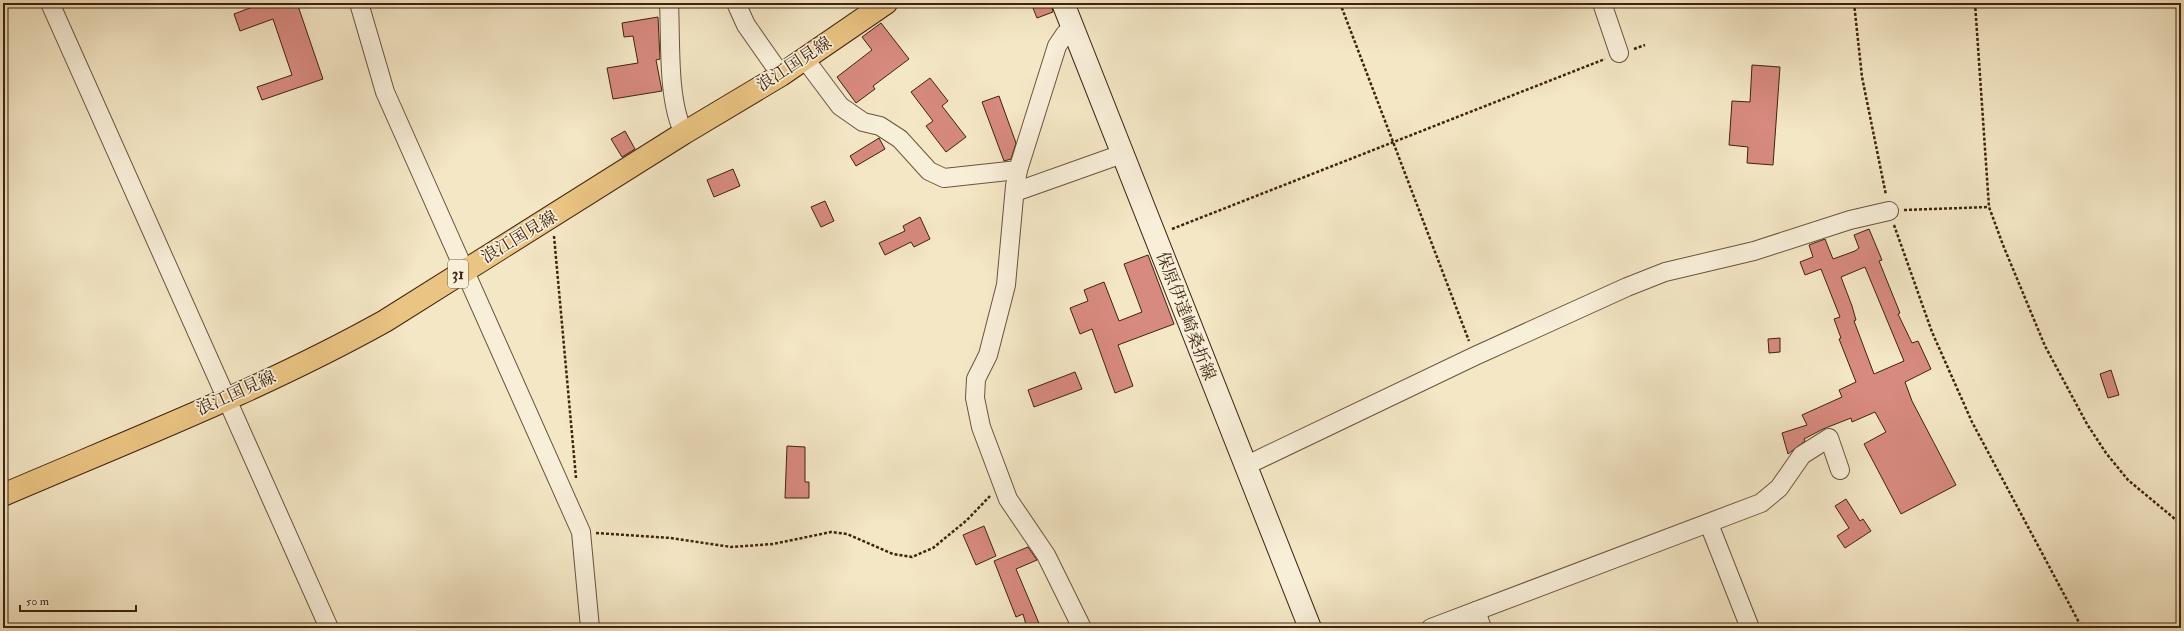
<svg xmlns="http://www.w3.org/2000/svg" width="2184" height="631" viewBox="0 0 2184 631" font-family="'IM FELL Double Pica','Noto Serif JP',serif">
<rect width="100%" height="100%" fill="#f4e7c5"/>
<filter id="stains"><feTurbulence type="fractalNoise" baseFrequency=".005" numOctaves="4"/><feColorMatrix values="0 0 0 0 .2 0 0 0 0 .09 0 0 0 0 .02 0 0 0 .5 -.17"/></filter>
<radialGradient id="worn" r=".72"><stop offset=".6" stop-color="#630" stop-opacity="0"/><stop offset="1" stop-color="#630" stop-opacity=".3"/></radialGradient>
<g fill="#d78a7f" stroke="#3f220e" fill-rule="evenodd">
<polygon points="263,3 297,3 323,79 262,100 257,87 292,75 273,19 240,31 234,14"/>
<polygon points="1031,3 1051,3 1053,12 1037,18"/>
<polygon points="658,17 660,59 656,60 662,91 613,99 607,68 638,63 633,36 624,37 622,23"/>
<polygon points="881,23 909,59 873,86 875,89 856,103 837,77 872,50 862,37"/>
<polygon points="1752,65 1780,67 1773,165 1747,163 1748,147 1729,145 1732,101 1750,102"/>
<polygon points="930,78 948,101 942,106 966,137 946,152 926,126 933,121 911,92"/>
<polygon points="999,96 1016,143 1011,159 1004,161 982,102"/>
<polygon points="625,131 635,149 622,157 611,139"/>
<polygon points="879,138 885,149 856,166 850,156"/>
<polygon points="733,169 740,186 714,197 707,180"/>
<polygon points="825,201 834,221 821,227 811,207"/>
<polygon points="920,217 930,239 914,247 911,242 885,255 879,243 905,231 903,226"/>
<path d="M1869,229L1882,260L1879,261L1900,313L1898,314L1912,343L1918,341L1931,369L1905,382L1912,401L1956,485L1901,514L1864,444L1886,432L1875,412L1852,422L1851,418L1823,429L1804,439L1805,441L1788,454L1782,433L1807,425L1802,415L1842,397L1839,390L1856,382L1839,339L1841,338L1834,319L1840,317L1821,269L1805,275L1800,262L1813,257L1809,245L1825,239L1833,259L1855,251L1859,248L1854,235ZM1865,267L1904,361L1874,374L1854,321L1856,320L1852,306L1841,277Z"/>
<polygon points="1148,255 1174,324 1118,345 1133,386 1115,393 1092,329 1080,334 1070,308 1088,301 1084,290 1104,282 1119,321 1142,312 1124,264"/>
<polygon points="1780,338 1780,352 1769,353 1768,339"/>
<polygon points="2111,370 2119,395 2108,398 2100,374"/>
<polygon points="1075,372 1082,389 1034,407 1028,390"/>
<polygon points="787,446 805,447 805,482 809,482 809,498 785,498"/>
<polygon points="1846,499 1860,521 1863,519 1871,531 1845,548 1837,536 1849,528 1835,506"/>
<polygon points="984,526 996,556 976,565 963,535"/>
<polygon points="1028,547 1037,560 1016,569 1041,628 1027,628 1023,614 1016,617 994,561"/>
</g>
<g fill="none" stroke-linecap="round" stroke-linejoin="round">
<g stroke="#6c533c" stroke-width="20">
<g id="minor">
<polyline points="50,3 329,628"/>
<polyline points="359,3 385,92 581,532 590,628"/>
<path d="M669,3C671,40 667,101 684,133"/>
<polyline points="736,3 746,25 781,75"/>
<polyline points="1602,3 1619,53"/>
<polyline points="1073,28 1065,34 1057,46 1018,170 1015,186 1006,285 988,355 976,379 975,398 981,427 1008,499 1046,555 1082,628"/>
<polyline points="804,58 840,106 863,122 880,126 900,139 929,171 944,178 1018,170"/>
<polyline points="1015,192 1122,154"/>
<polyline points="1245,466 1475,356 1627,287 1665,272 1754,251 1850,220 1889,211"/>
<polyline points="1709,524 1750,628"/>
<polyline points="1476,611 1482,628"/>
<polyline points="1431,628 1761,503 1779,488 1802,455 1829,438 1840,470"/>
</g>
</g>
<g stroke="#3f220e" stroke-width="24">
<polyline id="secondary" points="1063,3 1310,628"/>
</g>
<g stroke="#3f220e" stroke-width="24">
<path id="primary" d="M3,495C131,440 263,389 385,321L684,133L781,75L886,3"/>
</g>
<g stroke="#3f220e" stroke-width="2.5" stroke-dasharray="3 2" stroke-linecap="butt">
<polyline points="1340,3 1469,341"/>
<polyline points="1854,3 1862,77 1886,195"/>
<polyline points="1975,3 1989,207 2003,245 2045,346 2087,424 2106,453 2128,480 2181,524"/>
<polyline points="1634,49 1645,45"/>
<polyline points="1904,210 1989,207"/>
<polyline points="1894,225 1932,332 1972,422 2082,628"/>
<polyline points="1172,229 1605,59"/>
<polyline points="554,236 576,478"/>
<polyline points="596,533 671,538 731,547 773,544 831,532 847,534 893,554 912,557 933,548 967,520 990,496"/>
</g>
<use href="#minor" stroke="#f8efd9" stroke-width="18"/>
<use href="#secondary" stroke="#f8efd9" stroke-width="22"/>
<use href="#primary" stroke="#eac482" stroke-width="22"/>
</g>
<g text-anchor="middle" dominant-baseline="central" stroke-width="3.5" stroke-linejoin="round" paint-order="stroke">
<rect fill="#f8efd9" stroke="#76604b" stroke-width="1" x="448" y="260" width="20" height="28" rx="3"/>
<g font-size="16" font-weight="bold" fill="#3f220e">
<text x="458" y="274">31</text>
</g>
<g font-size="17" fill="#3f220e" stroke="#f8efd9">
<text transform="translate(794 64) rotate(-33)">浪江国見線</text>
<text transform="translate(519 237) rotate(-31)">浪江国見線</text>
<text transform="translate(1186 316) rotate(69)">保原伊達崎桑折線</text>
<text transform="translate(236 393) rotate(-24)">浪江国見線</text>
</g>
</g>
<rect width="2184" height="631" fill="none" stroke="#f4e7c5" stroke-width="16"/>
<rect x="4" y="4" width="2176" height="623" fill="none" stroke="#3f220e" stroke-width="2"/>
<rect x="8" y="8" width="2168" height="615" fill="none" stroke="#3f220e"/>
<path d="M20 605v6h116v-6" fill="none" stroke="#3f220e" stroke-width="2"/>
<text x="26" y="605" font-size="12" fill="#3f220e" stroke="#f8efd9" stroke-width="3" paint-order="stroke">50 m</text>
<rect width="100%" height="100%" filter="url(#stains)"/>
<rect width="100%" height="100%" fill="url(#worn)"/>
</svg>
